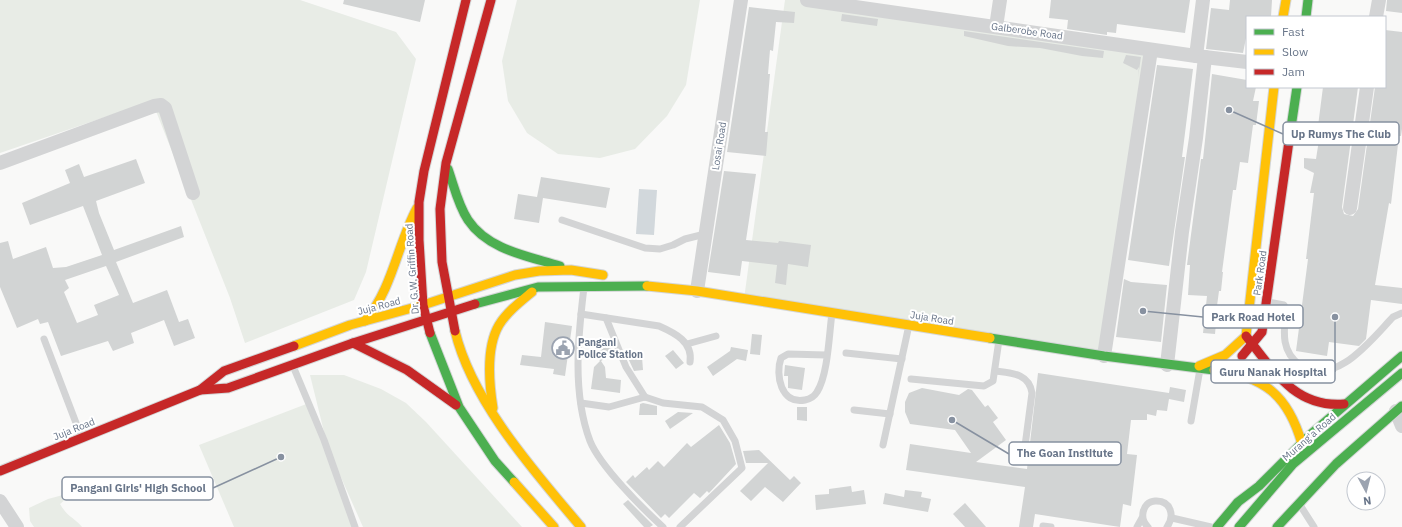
<svg xmlns="http://www.w3.org/2000/svg" width="1402" height="527" viewBox="0 0 1402 527" font-family="'IBM Plex Sans',sans-serif">
<rect width="100%" height="100%" fill="#f9f9f8"/>
<g fill="#e8ece6">
<polygon points="0,0 300,0 396,32 416,59 366,272 354,300 245,343 230,298 152,101 0,153"/>
<polygon points="517,0 700,0 686,85 667,116 635,149 600,158 558,154 527,133 508,101 502,61"/>
<polygon points="785,0 807,0 1151,50 1104,356 744,299"/>
<polygon points="310,375 344,375 381,389 406,403 426,422 522,527 363,527 328,448"/>
<polygon points="309,403 352,527 234,527 199,445"/>
<path d="M74,492L60,504C68,518 74,517 82,527H34L30,521L29,508L48,499Z"/>
</g>
<polygon fill="#d2d8dc" points="639,189 657,190 654,235 636,234"/>
<g fill="#d2d4d4" fill-rule="evenodd">
<polygon points="344,0 425,0 420,22 343,4"/>
<polygon points="1051,0 1190,0 1185,33 1117,24 1116,33 1107,32 1107,35 1067,29 1068,20 1049,18"/>
<polygon points="1230,0 1272,0 1271,17 1247,17 1247,33 1243,53 1206,49 1211,8 1229,10"/>
<polygon points="1387,0 1402,0 1402,13 1386,11"/>
<polygon points="749,7 795,12 794,23 776,22 773,51 770,50 768,74 770,74 765,132 768,132 766,156 727,152"/>
<polygon points="842,14 878,19 877,26 841,21"/>
<polygon points="1385,30 1402,32 1402,129 1401,136 1399,136 1391,204 1389,203 1375,285 1402,288 1402,304 1371,300 1366,339 1359,346 1329,342 1327,356 1296,351 1308,259 1306,259 1314,193 1310,193 1314,173 1304,168 1304,158 1316,159 1321,127 1318,126 1323,87 1358,87 1342,207 1344,214 1353,216 1358,209 1375,87 1385,87"/>
<polygon points="964,31 1104,51 1103,58 1082,56 1040,48 1008,46 964,36"/>
<polygon points="1126,55 1141,57 1138,77 1139,67 1137,70 1123,63"/>
<polygon points="1157,65 1193,69 1182,157 1185,157 1169,266 1128,260"/>
<polygon points="1212,74 1247,80 1247,87 1256,87 1253,101 1259,101 1256,125 1253,125 1248,163 1240,162 1236,190 1233,190 1222,272 1223,272 1221,291 1219,291 1216,313 1217,313 1215,334 1203,333 1207,296 1188,295 1190,265 1187,265 1201,159 1203,159"/>
<path d="M136,159L145,183L96,201L99,213L114,250L181,226L184,237L116,262L133,303L167,290L179,322L188,319L195,338L174,346L164,320L131,333L134,343L113,351L108,341L61,356L48,322L40,324L38,319L17,328L0,287V243L8,241L13,259L46,247L53,268L66,267L102,255L83,206L30,225L22,203L70,183L65,170L79,164L84,177ZM106,266L119,295L94,305L98,315L77,323L64,292L69,288L65,280Z"/>
<polygon points="724,171 756,174 746,240 778,243 779,241 811,245 808,267 788,264 786,285 775,283 777,265 742,261 740,276 708,272"/>
<polygon points="541,177 610,188 606,208 543,198 539,223 514,219 518,194 537,197"/>
<polygon points="1124,279 1131,282 1167,285 1161,342 1116,337"/>
<polygon points="545,322 572,326 565,376 553,374 554,369 520,365 522,355 541,357"/>
<polygon points="752,334 762,335 760,355 750,354"/>
<polygon points="611,343 614,352 601,361 605,367 606,378 621,380 620,393 591,389 594,367 600,361 595,354"/>
<polygon points="731,347 748,350 746,361 737,359 713,376 707,367 730,351"/>
<polygon points="673,350 684,363 676,369 665,356"/>
<polygon points="642,357 643,370 634,371 628,358"/>
<polygon points="785,365 805,368 802,390 788,388 788,376 784,376"/>
<polygon points="1038,373 1169,393 1170,387 1186,390 1184,402 1169,399 1167,411 1157,410 1156,416 1147,414 1147,420 1131,420 1127,454 1137,455 1131,506 1123,504 1120,527 1035,514 1033,527 1019,527 1025,487 906,470 910,444 971,453 955,430 910,424 905,412 905,402 909,393 922,388 959,395 968,389 972,390 985,407 988,405 998,418 993,422 1006,440 976,462 1027,469"/>
<polygon points="643,403 657,406 657,415 639,415 640,404"/>
<polygon points="797,407 807,407 807,421 797,420"/>
<polygon points="678,412 693,413 670,429 665,421"/>
<polygon points="719,425 730,443 736,464 709,493 707,491 700,498 694,493 669,518 665,514 661,518 626,482 633,475 635,478 647,467 649,470 658,461 664,467 687,443 691,447"/>
<polygon points="759,450 790,480 794,476 801,483 783,502 765,487 751,501 740,491 768,463 746,463 743,451"/>
<polygon points="851,486 852,492 864,490 866,504 816,510 815,495 829,494 829,489"/>
<polygon points="905,490 922,492 921,497 931,499 928,512 883,504 885,493 904,497"/>
<polygon points="628,500 653,525 650,527 644,527 623,504"/>
<polygon points="965,503 986,527 965,527 953,514"/>
</g>
<g fill="none" stroke-linecap="round" stroke-linejoin="round">
<g stroke="#d4d6d7" stroke-width="11">
<g id="fast">
<polyline points="1306,17 1308,0"/>
<polyline points="1289,141 1297,87"/>
<path d="M448,169C454,186 458,205 468,220C488,250 528,256 560,266"/>
<polyline points="475,304 538,287 647,286"/>
<polyline points="430,333 459,407 495,461 514,482"/>
<polyline points="990,338 1104,356 1214,370"/>
<polyline points="1217,527 1238,502 1259,486 1310,435 1402,356"/>
<polyline points="1239,527 1293,464 1402,373"/>
<polyline points="1277,527 1336,464 1402,406"/>
</g>
</g>
<g stroke="#d4d6d7" stroke-width="11">
<g id="slow">
<polyline points="1283,17 1286,0"/>
<polyline points="647,286 697,291 990,338"/>
<path d="M365,321C393,288 397,245 417,208"/>
<path d="M455,331C472,402 535,472 581,527"/>
<polyline points="294,346 350,325 423,305 515,275 539,271 571,270 603,275"/>
<polyline points="1199,366 1225,355 1246,336 1274,87"/>
<path d="M1214,370C1264,376 1288,395 1302,444"/>
<path d="M493,408C489,383 486,347 499,325C507,312 520,302 532,292"/>
<polyline points="514,482 554,527"/>
</g>
</g>
<g stroke="#d4d6d7" stroke-width="11">
<g id="jam">
<polyline points="455,331 442,262 440,209 446,163 491,0"/>
<polyline points="430,333 423,305 419,240 419,202 424,171 466,0"/>
<path d="M1246,336C1273,370 1295,408 1344,404"/>
<polyline points="353,343 407,370 456,405"/>
<polyline points="1242,356 1262,332 1289,141"/>
<polyline points="200,390 228,388 353,343 475,304"/>
<polyline points="0,471 200,390 224,371 294,346"/>
</g>
</g>
<g stroke="#d3d4d5" stroke-width="7">
<polyline points="562,220 645,248 660,249 673,245 685,239 705,234"/>
<path d="M584,287C578,337 572,393 590,441C600,466 642,508 663,527"/>
<path d="M1268,302L1284,305L1286,309C1284,330 1280,351 1300,365C1335,388 1371,340 1393,317L1402,313"/>
<path d="M581,314L659,326C675,333 693,342 690,362"/>
<polyline points="606,318 626,367 645,397"/>
<polyline points="44,339 81,436"/>
<polyline points="687,344 716,336"/>
<polyline points="846,353 902,359"/>
<path d="M826,355L788,354L781,358C775,375 781,405 805,400C810,399 814,397 817,392C828,375 829,335 832,313"/>
<polyline points="293,366 324,440 355,527"/>
<path d="M995,371C1011,373 1029,373 1032,393L1025,446"/>
<polyline points="911,379 984,386 993,381 999,340"/>
<polyline points="581,403 609,407 645,397 663,403 702,407 723,420 735,441 742,468 680,527"/>
<polyline points="854,410 890,414"/>
<polyline points="1191,421 1200,369"/>
<polyline points="883,445 909,325"/>
<polyline points="1300,505 1314,527"/>
<polyline points="1172,518 1211,527"/>
<polyline points="1043,526 1051,527"/>
<polyline points="1137,527 1142,518"/>
<path d="M1148,527C1139,519 1142,502 1155,501C1171,500 1175,516 1167,527"/>
</g>
<g stroke="#d3d4d5" stroke-width="14">
<polyline points="807,0 1196,56 1247,62"/>
<polyline points="1376,17 1379,0"/>
<polyline points="996,27 1000,0"/>
<polyline points="1196,56 1203,0"/>
<polyline points="0,163 154,106 161,105 165,108 193,193"/>
<polyline points="1350,208 1367,87"/>
<polyline points="697,291 741,0"/>
<polyline points="1104,356 1151,50"/>
<polyline points="1167,365 1182,232 1196,138 1205,57"/>
<polyline points="1396,411 1402,426"/>
<polyline points="0,501 17,527"/>
</g>
<use href="#fast" stroke="#4caf50" stroke-width="9"/>
<use href="#slow" stroke="#ffc107" stroke-width="9"/>
<use href="#jam" stroke="#c62828" stroke-width="9"/>
</g>
<defs>
<g id="civic-ring" transform="scale(1.15)"><circle r="9.5" fill="#fff" stroke="#9ba3b0" stroke-width="1.5"/><path d="M-.6-6.5H3V-4.5H.6V-3L4-1V1h2V6H-6V1h2V-1L-.6-3ZM-1.2 2.5V6h2.4V2.5Z" fill="#9ba3b0"/></g>
</defs>
<g fill-rule="evenodd">
<use href="#civic-ring" x="563" y="348"/>
</g>
<g text-anchor="middle" dominant-baseline="central" stroke-width="4" stroke-linejoin="round" paint-order="stroke">
<g font-size="10" fill="#687589" stroke="#fff">
<text transform="translate(1027 31) rotate(8)">Galberobe Road</text>
<text transform="translate(719 146) rotate(-81)">Losai Road</text>
<text transform="translate(412 269) rotate(-94)">Dr. G.W. Griffin Road</text>
<text transform="translate(1260 273) rotate(-82)">Park Road</text>
<text transform="translate(379 306) rotate(-15)">Juja Road</text>
<text transform="translate(932 318) rotate(9)">Juja Road</text>
<text transform="translate(74 429) rotate(-22)">Juja Road</text>
<text transform="translate(1309 437) rotate(-41)">Murang'a Road</text>
</g>
<g font-size="10" font-weight="bold" fill="#687589" stroke="#fff" text-anchor="start">
<text x="578" y="342">Pangani<tspan x="578" dy="12">Police Station</tspan></text>
</g>
</g>
<path fill="none" stroke="#8791a0" stroke-width="1.5" d="M1229 110L1283 134M1143 311L1203 317M1335 317L1335 372M952 420L1009 454M281 457L213 488"/>
<g fill="#8791a0" stroke="#fff" stroke-width="1.5">
<circle cx="1229" cy="110" r="4"/>
<circle cx="1143" cy="311" r="4"/>
<circle cx="1335" cy="317" r="4"/>
<circle cx="952" cy="420" r="4"/>
<circle cx="281" cy="457" r="4"/>
</g>
<g fill="#fff" stroke="#8791a0" stroke-width="1.5">
<rect x="1283" y="122" width="116" height="23" rx="4"/>
<rect x="1203" y="305" width="100" height="23" rx="4"/>
<rect x="1211" y="360" width="124" height="23" rx="4"/>
<rect x="1009" y="442" width="112" height="23" rx="4"/>
<rect x="62" y="477" width="151" height="23" rx="4"/>
</g>
<g font-size="11" text-anchor="middle" font-weight="bold" fill="#687589">
<text x="1341" y="138">Up Rumys The Club</text>
<text x="1253" y="321">Park Road Hotel</text>
<text x="1273" y="376">Guru Nanak Hospital</text>
<text x="1065" y="457">The Goan Institute</text>
<text x="138" y="492">Pangani Girls' High School</text>
</g>
<rect x="1246" y="16" width="140" height="72" fill="#ffffff" stroke="#c3c8d0"/>
<rect x="1254" y="29" width="20" height="6" fill="#4caf50" stroke="#c3c8d0"/>
<text x="1282" y="36" font-size="12" fill="#687589">Fast</text>
<rect x="1254" y="49" width="20" height="6" fill="#ffc107" stroke="#c3c8d0"/>
<text x="1282" y="56" font-size="12" fill="#687589">Slow</text>
<rect x="1254" y="69" width="20" height="6" fill="#c62828" stroke="#c3c8d0"/>
<text x="1282" y="76" font-size="12" fill="#687589">Jam</text>
<g transform="translate(1366 491) rotate(173)"><circle r="19" fill="#ffffff" stroke="#c3c8d0"/>
<path d="M0-3L7 15L0 10L-7 15Z" fill="#9ba3b0"/>
<text y="-6" font-size="11" font-weight="bold" text-anchor="middle" fill="#687589">N</text>
</g>
</svg>
